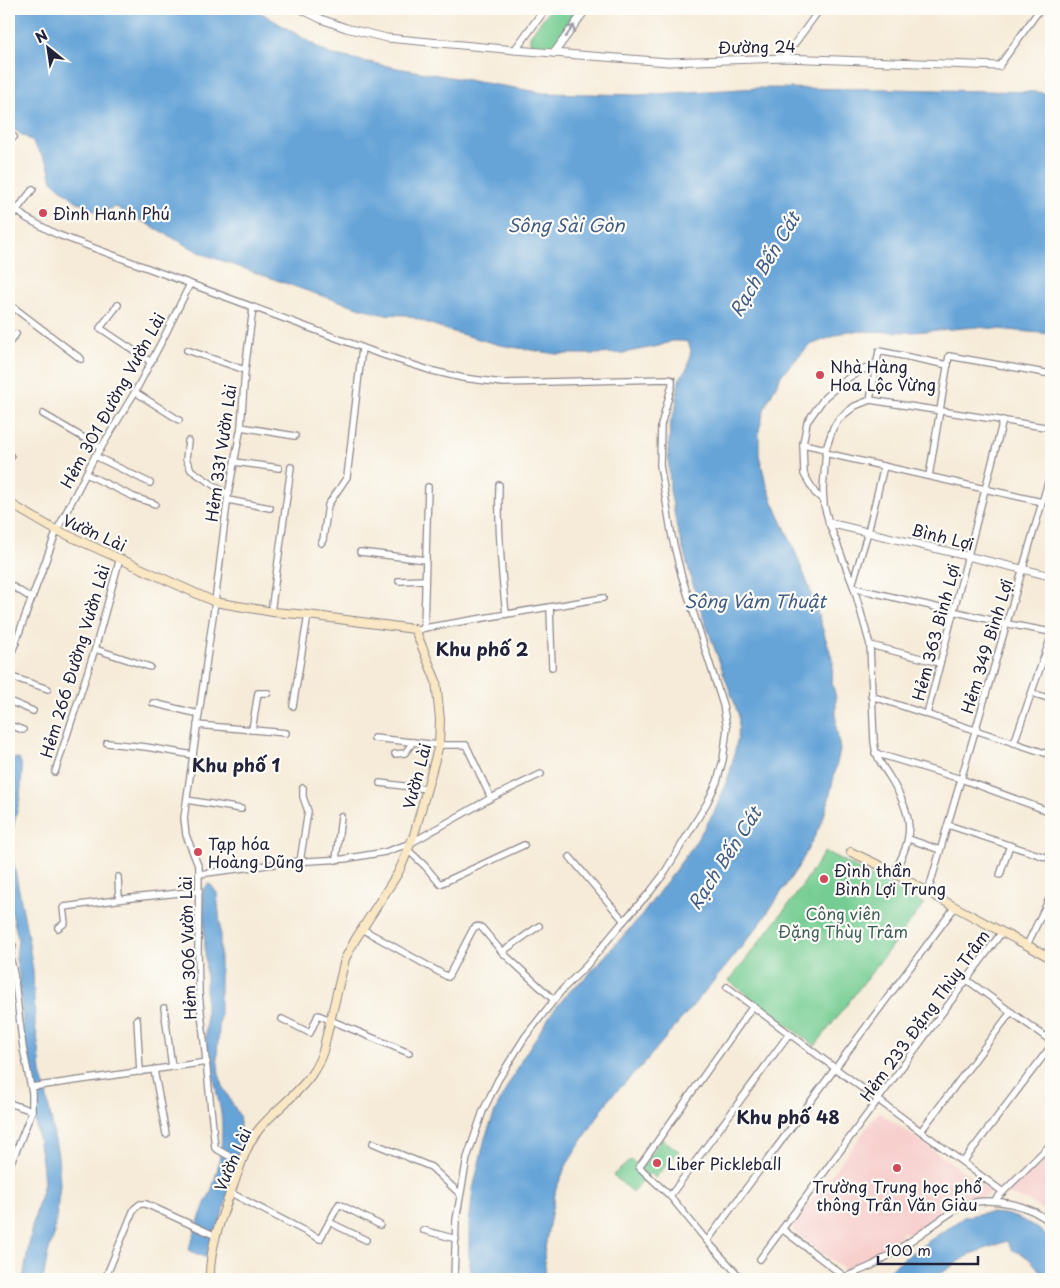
<svg xmlns="http://www.w3.org/2000/svg" width="1060" height="1288" viewBox="0 0 1060 1288" font-family="'Playpen Sans',sans-serif">
<rect width="100%" height="100%" fill="#fdfcf7"/>
<filter id="ink" filterUnits="userSpaceOnUse"><feTurbulence type="fractalNoise" baseFrequency=".02" numOctaves="2"/><feDisplacementMap in="SourceGraphic" scale="10" xChannelSelector="R" yChannelSelector="G"/><feConvolveMatrix kernelMatrix="1 2 1 2 8 2 1 2 1" color-interpolation-filters="sRGB"/></filter>
<filter id="wash" filterUnits="userSpaceOnUse"><feTurbulence type="fractalNoise" baseFrequency=".0096" numOctaves="4" result="noise"/><feDisplacementMap in="SourceGraphic" scale="20" xChannelSelector="R" yChannelSelector="G"/><feGaussianBlur stdDeviation="1.12" result="paint"/><feColorMatrix in="noise" values="0 0 0 0 0 0 0 0 0 0 0 0 0 0 0 0 0 1.4 0 .05"/><feComposite in="paint" operator="in"/></filter>
<g filter="url(#wash)">
<rect width="100%" height="100%" fill="#f6ebd8"/>
<g fill="#f7d0ce">
<polygon points="879,1112 991,1191 988,1195 965,1201 944,1212 909,1235 903,1231 891,1246 846,1271 794,1231 793,1225"/>
<polygon points="1051,1150 1051,1216 1046,1211 1026,1200 1007,1194"/>
</g>
<g fill="#76cd93" stroke="#4c7867">
<path d="M550,9H581L554,45C547,49 535,48 530,42V36Z"/>
<polygon points="825,851 924,904 815,1046 729,981 796,895"/>
<polygon points="662,1139 679,1151 655,1178 650,1173 632,1192 613,1175 631,1160 639,1167 645,1165 652,1152"/>
</g>
<g fill="#66a4d8" stroke="#44638a">
<polygon points="9,9 255,9 329,54 397,68 544,93 639,95 758,88 889,89 1037,92 1051,94 1051,334 976,327 913,332 848,331 810,345 782,374 765,407 759,430 759,455 765,479 773,502 792,544 809,587 833,661 832,682 836,698 836,726 840,750 827,807 821,824 800,864 762,921 728,964 640,1068 609,1099 567,1164 556,1189 551,1214 544,1254 546,1279 472,1279 469,1256 469,1225 473,1189 485,1138 497,1107 522,1059 553,1011 571,990 588,975 642,915 693,846 715,811 730,772 734,755 738,736 739,716 699,605 677,528 670,490 668,451 671,421 676,407 679,380 688,367 691,350 688,342 682,341 672,341 659,346 623,353 593,354 556,354 500,345 450,331 406,315 381,314 313,293 203,254 116,207 99,213 76,201 52,181 48,164 31,140 9,127"/>
<polygon points="15,758 19,759 21,763 22,774 20,798 12,832 12,855 28,937 33,971 35,1024 39,1049 41,1073 46,1093 58,1156 60,1185 54,1235 48,1253 43,1279 23,1279 32,1227 44,1183 42,1161 35,1120 35,1098 24,1037 19,974 16,960 18,938 9,901 9,799 11,763 13,759"/>
<path d="M208,884L211,885L217,893L220,924V1015L217,1055L219,1074L224,1089L239,1115L240,1123L237,1164L209,1259L188,1250C194,1236 198,1221 204,1206C206,1200 210,1195 212,1189C220,1165 224,1138 221,1112L206,1043V979L203,891Z"/>
<path d="M983,1213C990,1213 996,1213 1003,1214C1015,1215 1048,1230 1051,1244C1053,1253 1051,1269 1051,1279H1043C1037,1262 1027,1256 1011,1249L1007,1241L971,1254L932,1279H876L881,1276L913,1252L964,1217Z"/>
</g>
</g>
<g filter="url(#ink)">
<g fill="none" stroke-linecap="round" stroke-linejoin="round">
<g stroke="#8c868a" stroke-width="8">
<g id="minor">
<polyline points="784,58 820,9"/>
<polyline points="999,66 1040,9"/>
<polyline points="9,141 14,137"/>
<polyline points="9,204 26,218 56,234 377,353 429,370 463,378 503,383 668,379 672,380 672,385 661,425 660,465 672,537 681,574 723,705 727,728 723,760 717,782 707,803 663,875 650,892 621,924 587,965 563,989 554,1000 525,1037 498,1080 483,1111 467,1158 456,1220 454,1279"/>
<polyline points="9,220 33,189"/>
<polyline points="9,304 81,359"/>
<polyline points="118,305 100,328 151,362"/>
<polyline points="9,343 16,334"/>
<polyline points="187,350 245,370"/>
<polyline points="135,392 179,420"/>
<polyline points="870,400 879,351 948,365"/>
<polyline points="43,414 101,448"/>
<polyline points="241,427 295,436"/>
<polyline points="188,441 186,459 191,470 228,495"/>
<polyline points="803,444 826,449"/>
<polyline points="825,453 1042,502"/>
<polyline points="9,454 11,457 9,460"/>
<polyline points="95,456 150,483"/>
<polyline points="235,462 279,468"/>
<polyline points="86,474 134,497 155,504"/>
<polyline points="929,476 949,356 1051,374"/>
<path d="M499,485C498,528 501,571 506,614"/>
<polyline points="228,500 270,508"/>
<polyline points="823,500 815,493 804,474 803,444 807,422 825,397 848,378 876,363"/>
<polyline points="321,543 323,540 328,505 347,477 362,348"/>
<polyline points="360,552 426,560"/>
<polyline points="399,581 425,580"/>
<polyline points="853,582 868,532 884,466"/>
<polyline points="9,584 31,598"/>
<polyline points="854,588 1008,624 1051,632"/>
<polyline points="550,607 552,667"/>
<polyline points="271,612 291,467"/>
<polyline points="424,628 428,487"/>
<polyline points="416,632 424,628 603,598"/>
<polyline points="9,639 16,643"/>
<polyline points="870,645 940,663"/>
<polyline points="95,649 150,667"/>
<polyline points="9,660 57,530 95,456 101,448 135,392 164,337 190,284"/>
<polyline points="9,676 48,689"/>
<polyline points="1032,693 1051,699"/>
<polyline points="871,696 1051,755"/>
<polyline points="9,701 33,711"/>
<polyline points="153,703 199,714"/>
<polyline points="293,706 308,615"/>
<polyline points="927,714 1003,420"/>
<polyline points="9,725 23,730"/>
<polyline points="197,725 286,733"/>
<polyline points="252,730 258,693 268,693"/>
<polyline points="374,738 439,745 466,745 491,798"/>
<polyline points="107,743 146,747 193,755"/>
<polyline points="1014,743 1051,637"/>
<polyline points="875,753 961,779 1051,812"/>
<polyline points="395,754 405,753 413,742"/>
<polyline points="55,772 95,649 120,558"/>
<polyline points="380,783 427,789"/>
<polyline points="187,800 241,809"/>
<polyline points="948,825 1051,859"/>
<polyline points="909,839 940,850"/>
<polyline points="408,850 425,866 440,884 524,845"/>
<polyline points="570,857 624,921"/>
<polyline points="336,860 341,816"/>
<polyline points="300,862 308,811 303,797 303,788"/>
<path d="M893,873C917,835 912,813 889,776C882,765 875,756 874,742L870,645L854,588L829,523L824,505L823,490L826,449L833,428L839,419L846,413L855,406L870,400L1051,428"/>
<polyline points="199,874 290,862 344,859 385,852 411,843 491,798 541,774"/>
<polyline points="1000,875 1010,845"/>
<polyline points="118,877 119,899"/>
<polyline points="928,892 1051,472"/>
<polyline points="58,928 65,923 63,908 64,907 131,898 199,891"/>
<path d="M362,929L448,977L473,929C476,926 478,925 482,928L502,952L554,1000"/>
<polyline points="9,945 13,946 10,957 14,974 23,1048 32,1093 32,1111 17,1149 9,1166"/>
<polyline points="1027,945 1051,895"/>
<polyline points="502,952 539,926"/>
<polyline points="967,980 1051,1041"/>
<polyline points="727,987 835,1068 1003,1192"/>
<polyline points="164,1008 172,1067"/>
<polyline points="137,1019 140,1072"/>
<polyline points="282,1019 310,1033 318,1015 409,1053"/>
<polyline points="154,1070 166,1134"/>
<polyline points="31,1087 207,1062"/>
<polyline points="9,1103 32,1111"/>
<polyline points="921,1131 1011,1012"/>
<polyline points="373,1143 431,1167 460,1194"/>
<polyline points="963,1162 1051,1046"/>
<polyline points="241,1163 215,1148 199,993 198,950 199,868 186,835 184,818 215,602 228,495 241,427 245,370 253,308"/>
<polyline points="231,1193 320,1239 338,1206 339,1204 380,1225"/>
<polyline points="670,1196 789,1034"/>
<polyline points="994,1201 1051,1144"/>
<polyline points="329,1222 366,1240"/>
<polyline points="782,1229 845,1277"/>
<polyline points="423,1230 456,1239"/>
<polyline points="707,1241 955,907"/>
<polyline points="760,1259 1002,932"/>
<polyline points="105,1279 134,1209 140,1204 146,1204 216,1236"/>
<polyline points="742,1279 707,1241 670,1196 639,1167 753,1006"/>
<path d="M841,1279C851,1274 863,1270 873,1265C890,1255 908,1243 925,1231C938,1222 952,1210 967,1204C993,1196 1031,1205 1051,1223"/>
</g>
</g>
<g stroke="#8c868a" stroke-width="9">
<g id="tertiary">
<polyline points="301,9 321,19 346,28 387,38 515,50 668,62 784,58 999,66"/>
<polyline points="515,50 545,9"/>
<polyline points="554,53 586,9"/>
<polyline points="829,523 1051,576"/>
</g>
</g>
<g stroke="#8c868a" stroke-width="10">
<g id="secondary">
<path d="M9,503L52,528L215,602L273,612L308,615L414,629L416,632L436,681L440,720L439,745L414,835L403,862L398,873L355,940L345,959L323,1051C320,1060 316,1068 311,1075C297,1095 276,1109 260,1128C247,1143 241,1164 234,1183C223,1213 209,1246 210,1279"/>
<polyline points="851,852 881,866 955,907 1051,958"/>
</g>
</g>
<use href="#minor" stroke="#fff" stroke-width="5.5"/>
<use href="#tertiary" stroke="#fff" stroke-width="7"/>
<use href="#secondary" stroke="#fae7c3" stroke-width="8"/>
</g>
<defs><path id="oneway-shaft" d="M-6 0H5M1.5-3L5.5 0L1.5 3" fill="none" stroke-width="1.6" stroke-linecap="round" stroke-linejoin="round" transform="scale(1.25)"/></defs>
<use stroke="#9c9ca7" href="#oneway-shaft" transform="translate(570 31) rotate(-54)"/>
</g>
<g fill="#d1495b" stroke="#fdfcf7" stroke-width="2">
<circle cx="43" cy="213" r="5"/>
<circle cx="820" cy="375" r="5"/>
<circle cx="198" cy="852" r="5"/>
<circle cx="824" cy="879" r="5"/>
<circle cx="657" cy="1163" r="5"/>
<circle cx="897" cy="1168" r="5"/>
</g>
<g text-anchor="middle" dominant-baseline="central" stroke-width="4.5" stroke-linejoin="round" paint-order="stroke">
<g font-size="16" fill="#22223b" stroke="#fdfcf7">
<text transform="translate(757 46) rotate(-1)">Đường 24</text>
<text transform="translate(112 400) rotate(-61)">Hẻm 301 Đường Vườn Lài</text>
<text transform="translate(220 453) rotate(-82)">Hẻm 331 Vườn Lài</text>
<text transform="translate(95 532) rotate(24)">Vườn Lài</text>
<text transform="translate(943 536) rotate(14)">Bình Lợi</text>
<text transform="translate(935 632) rotate(-75)">Hẻm 363 Bình Lợi</text>
<text transform="translate(986 646) rotate(-73)">Hẻm 349 Bình Lợi</text>
<text transform="translate(74 661) rotate(-73)">Hẻm 266 Đường Vườn Lài</text>
<text transform="translate(416 776) rotate(-75)">Vườn Lài</text>
<text transform="translate(187 948) rotate(-92)">Hẻm 306 Vườn Lài</text>
<text transform="translate(924 1015) rotate(-54)">Hẻm 233 Đặng Thùy Trâm</text>
<text transform="translate(232 1159) rotate(-66)">Vườn Lài</text>
</g>
<g font-size="16" fill="#22223b" stroke="#fdfcf7" text-anchor="start">
<text x="53" y="213">Đình Hanh Phú</text>
<text x="830" y="366">Nhà Hàng<tspan x="830" dy="18">Hoa Lộc Vừng</tspan></text>
<text x="208" y="843">Tạp hóa<tspan x="208" dy="18">Hoàng Dũng</tspan></text>
<text x="834" y="870">Đình thần<tspan x="834" dy="18">Bình Lợi Trung</tspan></text>
<text x="667" y="1163">Liber Pickleball</text>
<text x="897" y="1186" text-anchor="middle">Trường Trung học phổ<tspan x="897" dy="18">thông Trần Văn Giàu</tspan></text>
</g>
<g font-size="16" fill="#3f5e5a" stroke="#fdfcf7">
<text x="843" y="913">Công viên<tspan x="843" dy="18">Đặng Thùy Trâm</tspan></text>
</g>
<g font-size="18" font-style="italic" fill="#415c82" stroke="#fdfcf7">
<text x="566" y="224">Sông Sài Gòn</text>
<text transform="translate(764 264) rotate(-59)">Rạch Bến Cát</text>
<text x="755" y="600">Sông Vàm Thuật</text>
<text transform="translate(724 858) rotate(-57)">Rạch Bến Cát</text>
</g>
<g font-size="18" font-weight="bold" fill="#22223b" stroke="#fdfcf7">
<text x="482" y="648">Khu phố 2</text>
<text x="236" y="764">Khu phố 1</text>
<text x="788" y="1116">Khu phố 48</text>
</g>
</g>
<rect width="1060" height="1288" fill="none" stroke="#fdfcf7" stroke-width="30"/>
<g transform="translate(48 48) rotate(330)" stroke="#fdfcf7" stroke-width="4" paint-order="stroke">
<path d="M0-4L9 19L0 12L-9 19Z" fill="#22223b"/>
<text y="-8" font-size="14" font-weight="bold" text-anchor="middle" fill="#22223b">N</text>
</g>
<path d="M878 1256v8h100v-8" fill="none" stroke="#22223b" stroke-width="2.5"/>
<text x="885" y="1256" font-size="15" fill="#22223b" stroke="#fdfcf7" stroke-width="4" paint-order="stroke">100 m</text>
</svg>
